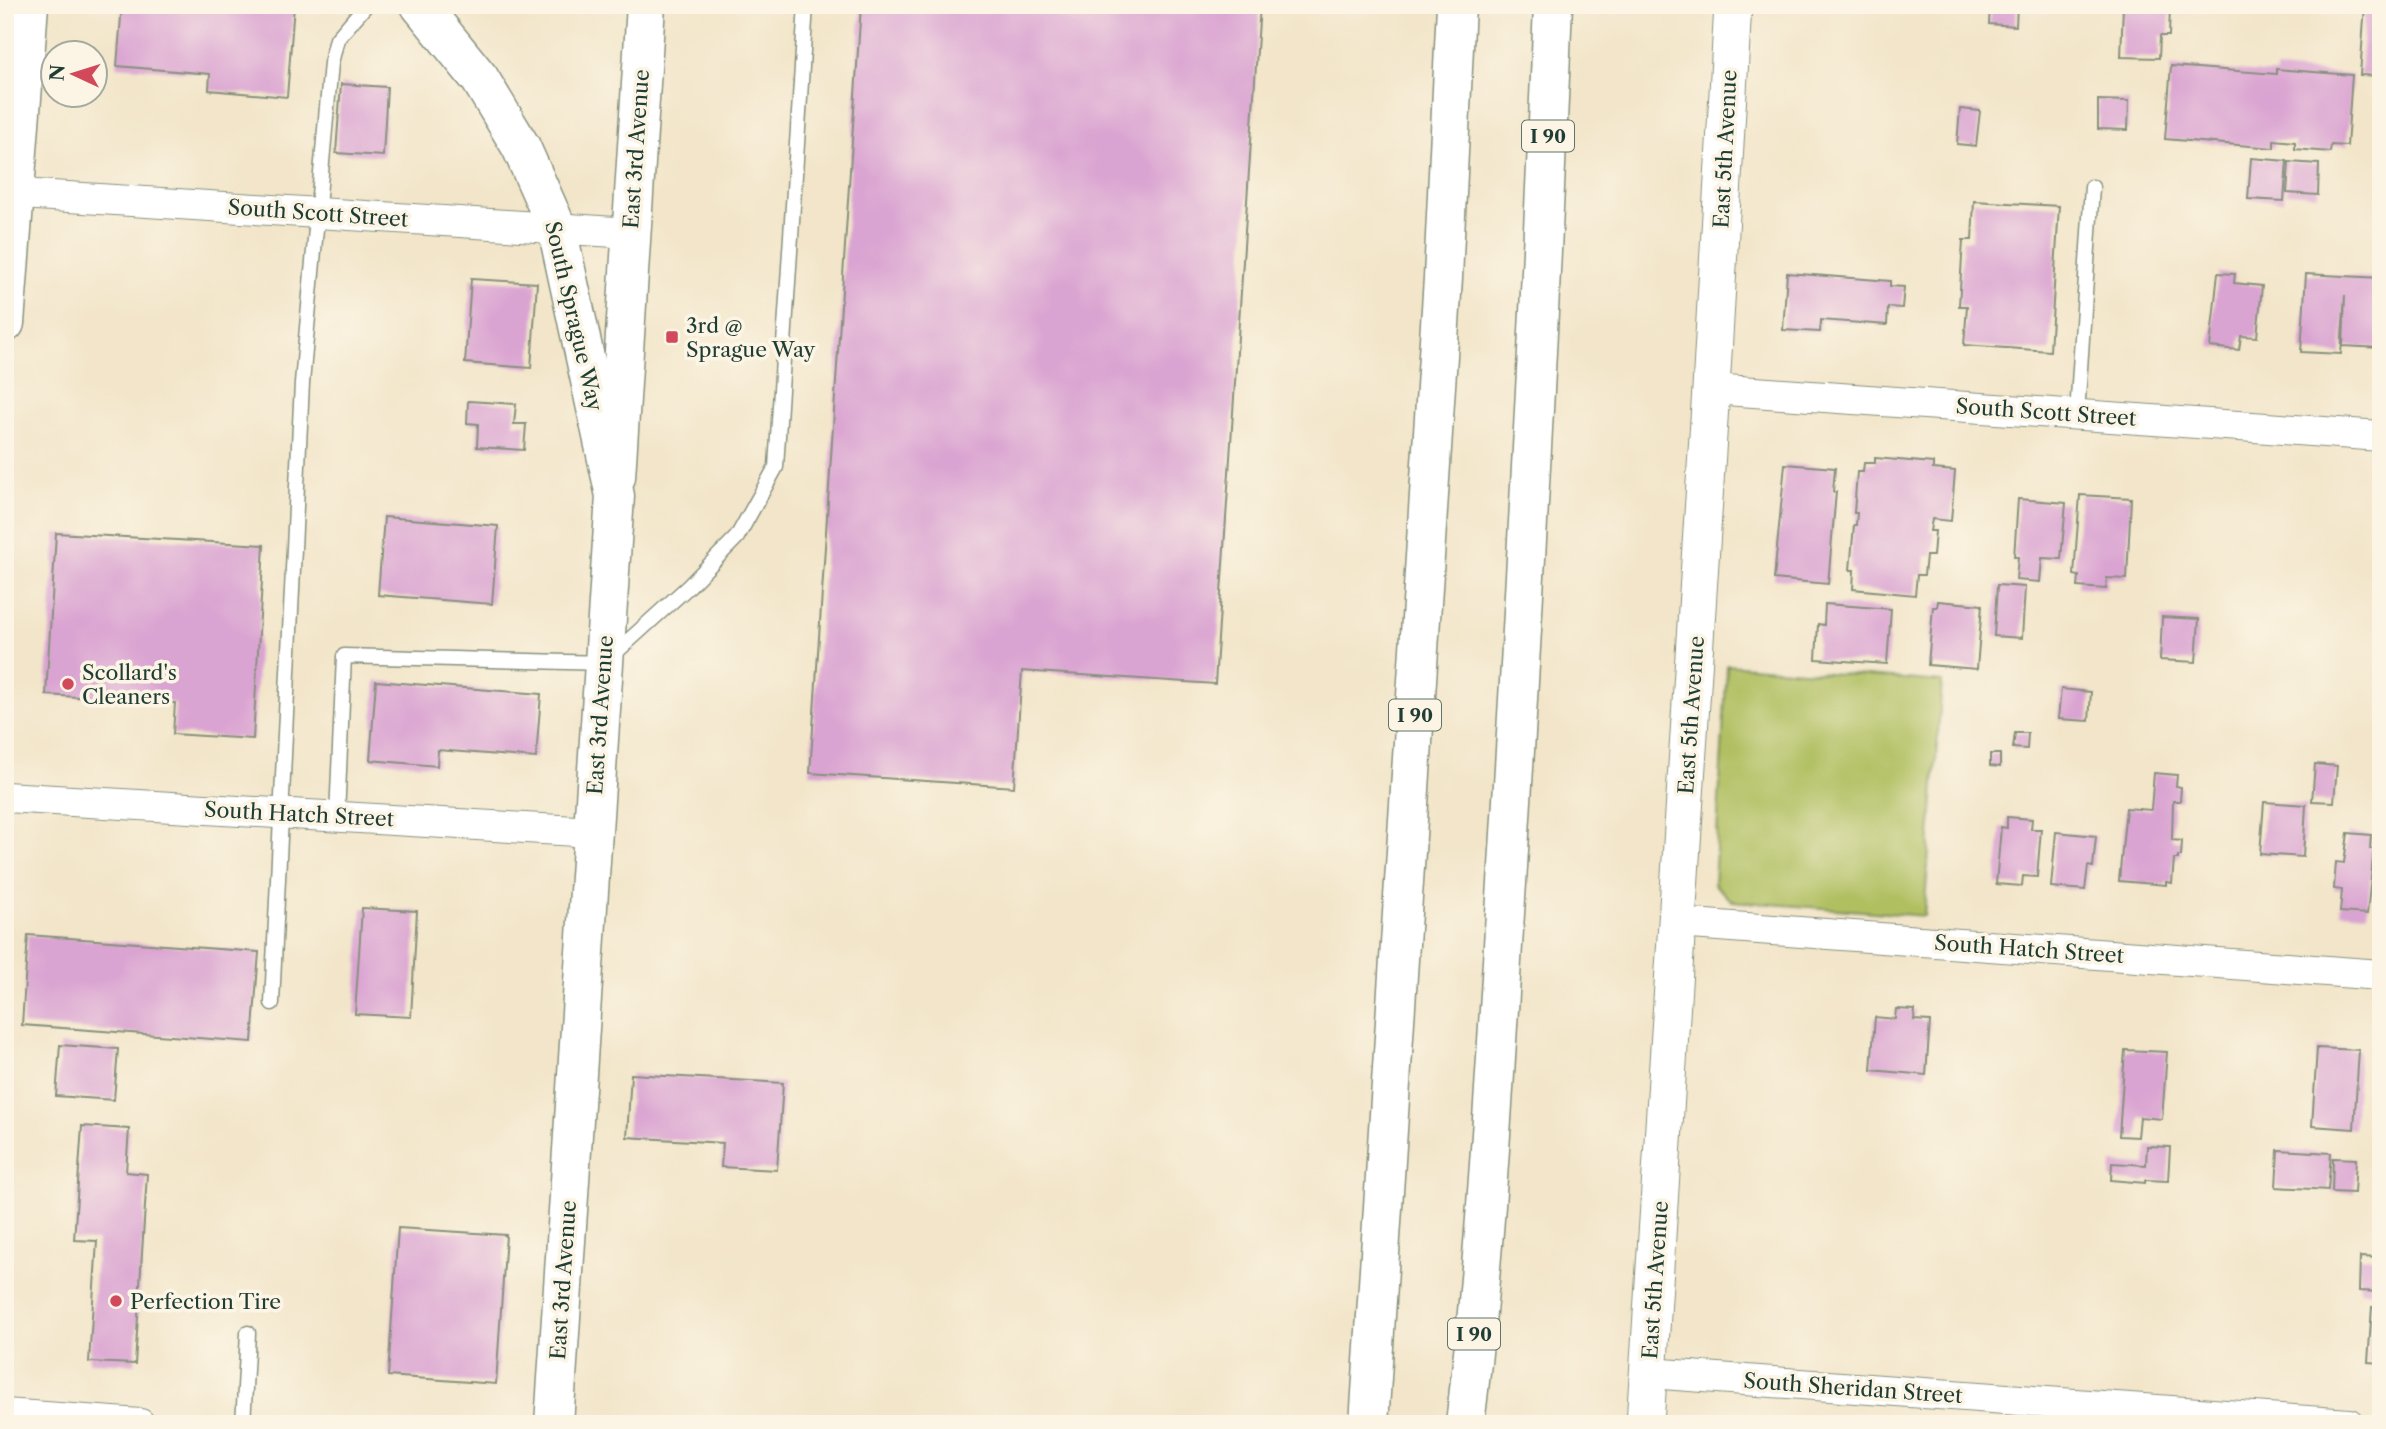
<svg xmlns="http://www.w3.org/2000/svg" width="2386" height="1429" viewBox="0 0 2386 1429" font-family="'Libre Caslon Text',serif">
<rect width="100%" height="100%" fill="#fcf5e5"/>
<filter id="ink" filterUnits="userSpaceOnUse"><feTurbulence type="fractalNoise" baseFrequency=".0143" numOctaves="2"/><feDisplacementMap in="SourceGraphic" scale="14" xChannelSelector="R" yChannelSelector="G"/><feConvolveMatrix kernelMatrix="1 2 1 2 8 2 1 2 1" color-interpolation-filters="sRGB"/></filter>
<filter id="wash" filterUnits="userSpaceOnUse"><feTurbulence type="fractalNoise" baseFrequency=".00686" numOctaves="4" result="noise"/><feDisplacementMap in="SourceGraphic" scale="28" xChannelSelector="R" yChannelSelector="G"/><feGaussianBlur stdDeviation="1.57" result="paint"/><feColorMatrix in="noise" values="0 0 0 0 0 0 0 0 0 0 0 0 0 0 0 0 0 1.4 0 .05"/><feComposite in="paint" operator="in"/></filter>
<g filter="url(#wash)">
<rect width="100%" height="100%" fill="#f2e5c9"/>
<polygon fill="#b0bf61" stroke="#687e4a" stroke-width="2" points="1727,665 1942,682 1924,916 1732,901 1714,884"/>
<g id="blocks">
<g fill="#daa4d2">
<polygon points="122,5 294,5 287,97 209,90 210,74 117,66"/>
<polygon points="861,5 1260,5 1215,684 1022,671 1014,787 810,773"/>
<polygon points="1990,5 2017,5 2016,26 1989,24"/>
<polygon points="2123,5 2170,5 2169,36 2160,36 2159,58 2121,57"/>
<polygon points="2365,5 2381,5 2381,76 2360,75"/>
<polygon points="2171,66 2276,74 2276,69 2352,75 2347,146 2331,145 2330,152 2295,149 2295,142 2274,140 2274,148 2165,139"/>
<polygon points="341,84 387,87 383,156 336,153"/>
<polygon points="2098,100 2129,101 2128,130 2098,129"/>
<polygon points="1960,109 1980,111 1976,146 1957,144"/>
<polygon points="2251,158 2287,161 2284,201 2248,199"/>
<polygon points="2289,162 2319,164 2318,195 2287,193"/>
<polygon points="1974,201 2059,206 2050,351 1964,345 1967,306 1959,306 1963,240 1972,240"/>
<polygon points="1787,273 1890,281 1890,286 1904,287 1902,308 1888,307 1887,325 1821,320 1820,332 1783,330"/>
<polygon points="2218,273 2235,274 2234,283 2262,286 2257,337 2241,336 2239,350 2210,347"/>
<polygon points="2306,274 2381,278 2381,348 2343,346 2345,295 2341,354 2301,352"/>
<polygon points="471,279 537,283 531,368 465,363"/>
<polygon points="468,401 516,404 514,424 526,424 524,450 477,447 478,424 467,423"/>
<polygon points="1875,458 1933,463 1933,469 1955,471 1951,521 1932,519 1930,531 1935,531 1933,556 1926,556 1924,575 1917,575 1915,595 1853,589 1854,570 1850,570 1854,525 1856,525 1857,513 1854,513 1857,472 1863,472 1864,463 1875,463"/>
<polygon points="1785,464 1835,468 1833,492 1836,492 1828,584 1774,579"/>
<polygon points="2080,495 2131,498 2127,579 2107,578 2106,589 2078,587 2079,576 2074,575"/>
<polygon points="2018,499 2066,503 2061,559 2042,558 2040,582 2016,580 2018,557 2014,557"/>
<polygon points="384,517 498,526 492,604 378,595"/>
<polygon points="56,533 264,545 253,739 173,734 175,703 46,695"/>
<polygon points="1997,585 2025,587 2022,638 1994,636"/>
<polygon points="1938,601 1982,605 1977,669 1928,665 1933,607 1937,607"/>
<polygon points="1825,604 1891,609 1887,664 1816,659 1818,624 1824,625"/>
<polygon points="2162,617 2199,619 2196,662 2160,660"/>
<polygon points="376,681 541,694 536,758 438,750 437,766 370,760"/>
<polygon points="2061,689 2091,692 2089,721 2058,719"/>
<polygon points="2015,733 2028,733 2027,749 2013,748"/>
<polygon points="1990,754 2000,754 2000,767 1990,766"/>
<polygon points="2315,764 2337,766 2334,802 2312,801"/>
<polygon points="2154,773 2177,775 2176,786 2181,787 2180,801 2173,801 2172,840 2182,841 2181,856 2178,856 2178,859 2174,859 2172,883 2166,882 2166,885 2119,881 2126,808 2151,810"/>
<polygon points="2264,802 2306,805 2303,857 2260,854"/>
<polygon points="2007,817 2032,819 2031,829 2041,829 2037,877 2023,876 2022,886 1996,884 2001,827 2007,828"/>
<polygon points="2056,832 2096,836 2093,867 2088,866 2085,890 2051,887"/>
<polygon points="2348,833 2371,835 2370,849 2374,849 2367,914 2340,912 2342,890 2334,889 2336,862 2344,863"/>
<polygon points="2379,869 2381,869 2381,902 2376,902"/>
<polygon points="362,908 417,911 411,1017 355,1014"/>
<polygon points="28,935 259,952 252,1042 22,1025"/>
<polygon points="1896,1009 1915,1010 1914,1020 1930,1021 1926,1075 1871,1070 1875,1017 1895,1019"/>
<polygon points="60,1045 118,1049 114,1100 56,1096"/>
<polygon points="2317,1048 2359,1050 2354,1129 2312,1126"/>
<polygon points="2125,1050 2167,1052 2162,1119 2140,1117 2138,1137 2119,1136"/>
<polygon points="631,1074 783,1083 777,1170 721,1167 723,1143 627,1137"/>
<polygon points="82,1126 129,1129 126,1172 147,1174 135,1364 89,1362 97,1241 74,1240"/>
<polygon points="2147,1146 2170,1147 2168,1181 2145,1180 2145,1183 2111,1180 2112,1163 2146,1165"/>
<polygon points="2278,1150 2331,1153 2328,1190 2276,1187"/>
<polygon points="2333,1158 2356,1159 2354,1193 2332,1192"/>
<polygon points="398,1228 506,1235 496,1384 388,1376"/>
<polygon points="2360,1257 2381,1258 2380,1292 2359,1291"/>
<polygon points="2378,1295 2381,1296 2381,1363 2368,1362 2372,1307 2377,1308"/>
</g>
</g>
</g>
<g filter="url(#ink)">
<use href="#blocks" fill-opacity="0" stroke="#88917e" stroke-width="2"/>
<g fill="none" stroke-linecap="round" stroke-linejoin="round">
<g stroke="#88917e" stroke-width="17">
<g id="service">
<polyline points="2077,414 2092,187"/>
<polyline points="337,817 344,656 604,663 689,586 737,537 776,467 806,5"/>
<polyline points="272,1003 302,383 331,63 337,39 366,5"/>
<polyline points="243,1424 248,1333"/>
</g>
</g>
<g stroke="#88917e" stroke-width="32">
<g id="minor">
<polyline points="5,193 631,233"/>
<polyline points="1711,389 2381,436"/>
<polyline points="5,797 593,832"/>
<polyline points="1678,923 2381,975"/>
<polyline points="1649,1373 2349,1424"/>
<polyline points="5,1414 140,1424"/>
</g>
</g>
<g stroke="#88917e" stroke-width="39">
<polyline id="tertiary" points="1645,1424 1711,389 1733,5"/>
</g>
<g stroke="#88917e" stroke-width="41">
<polyline id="secondary" points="616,477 646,5"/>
</g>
<g stroke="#88917e" stroke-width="41">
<g id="primary">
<polyline points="420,5 480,79 521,147 557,228 615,496 554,1424"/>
<polyline points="5,323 29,5"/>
</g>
</g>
<g stroke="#88917e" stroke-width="41">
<g id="motorway">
<polyline points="1369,1424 1443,278 1456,5"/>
<path d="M1465,1424C1487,1244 1495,1063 1507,883C1525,590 1541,298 1553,5"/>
</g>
</g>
<use href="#service" stroke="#fff" stroke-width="14"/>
<use href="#minor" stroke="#fff" stroke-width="30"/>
<use href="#tertiary" stroke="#fff" stroke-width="37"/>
<use href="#secondary" stroke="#fff" stroke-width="38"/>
<use href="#primary" stroke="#fff" stroke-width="38"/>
<use href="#motorway" stroke="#fff" stroke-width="38"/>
</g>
</g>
<g fill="#d1495b" stroke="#fcf5e5" stroke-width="2.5">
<rect x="665" y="330" width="14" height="14" rx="3.5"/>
<circle cx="68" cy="684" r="7"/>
<circle cx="116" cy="1301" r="7"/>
</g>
<g text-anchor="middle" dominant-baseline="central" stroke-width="7" stroke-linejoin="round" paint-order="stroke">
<g fill="#fcf5e5" stroke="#617469" stroke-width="2">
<rect x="1522" y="120.5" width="52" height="31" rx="5"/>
<rect x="1389" y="699.5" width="52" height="31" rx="5"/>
<rect x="1448" y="1318.5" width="52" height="31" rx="5"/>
</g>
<g font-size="19" font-weight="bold" fill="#1f3d34">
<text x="1548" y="136">I 90</text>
<text x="1415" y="715">I 90</text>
<text x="1474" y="1334">I 90</text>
</g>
<g font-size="21" fill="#1f3d34" stroke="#fcf5e5">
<text transform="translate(636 149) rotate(-86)">East 3rd Avenue</text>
<text transform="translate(1725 149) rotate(-87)">East 5th Avenue</text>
<text transform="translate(318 213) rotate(4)">South Scott Street</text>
<text transform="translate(574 316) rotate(77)">South Sprague Way</text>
<text transform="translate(2046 412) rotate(4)">South Scott Street</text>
<text transform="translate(600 715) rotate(-86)">East 3rd Avenue</text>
<text transform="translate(1691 715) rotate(-86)">East 5th Avenue</text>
<text transform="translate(299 814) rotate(3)">South Hatch Street</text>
<text transform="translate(2029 949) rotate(4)">South Hatch Street</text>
<text transform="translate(563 1280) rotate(-86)">East 3rd Avenue</text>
<text transform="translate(1655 1280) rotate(-86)">East 5th Avenue</text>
<text transform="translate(1853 1388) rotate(4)">South Sheridan Street</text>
</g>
<g font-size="21" fill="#1f3d34" stroke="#fcf5e5" text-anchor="start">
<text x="686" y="325">3rd @<tspan x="686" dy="24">Sprague Way</tspan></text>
<text x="82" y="672">Scollard's<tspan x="82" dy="24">Cleaners</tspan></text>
<text x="130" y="1301">Perfection Tire</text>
</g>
</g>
<rect width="2386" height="1429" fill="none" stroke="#fcf5e5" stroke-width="28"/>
<g transform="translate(74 74) rotate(274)"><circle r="33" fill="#fcf5e5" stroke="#a4ab9e" stroke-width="2"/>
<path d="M0-5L12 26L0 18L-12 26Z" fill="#d1495b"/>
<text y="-10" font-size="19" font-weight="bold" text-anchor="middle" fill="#1f3d34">N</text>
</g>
</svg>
